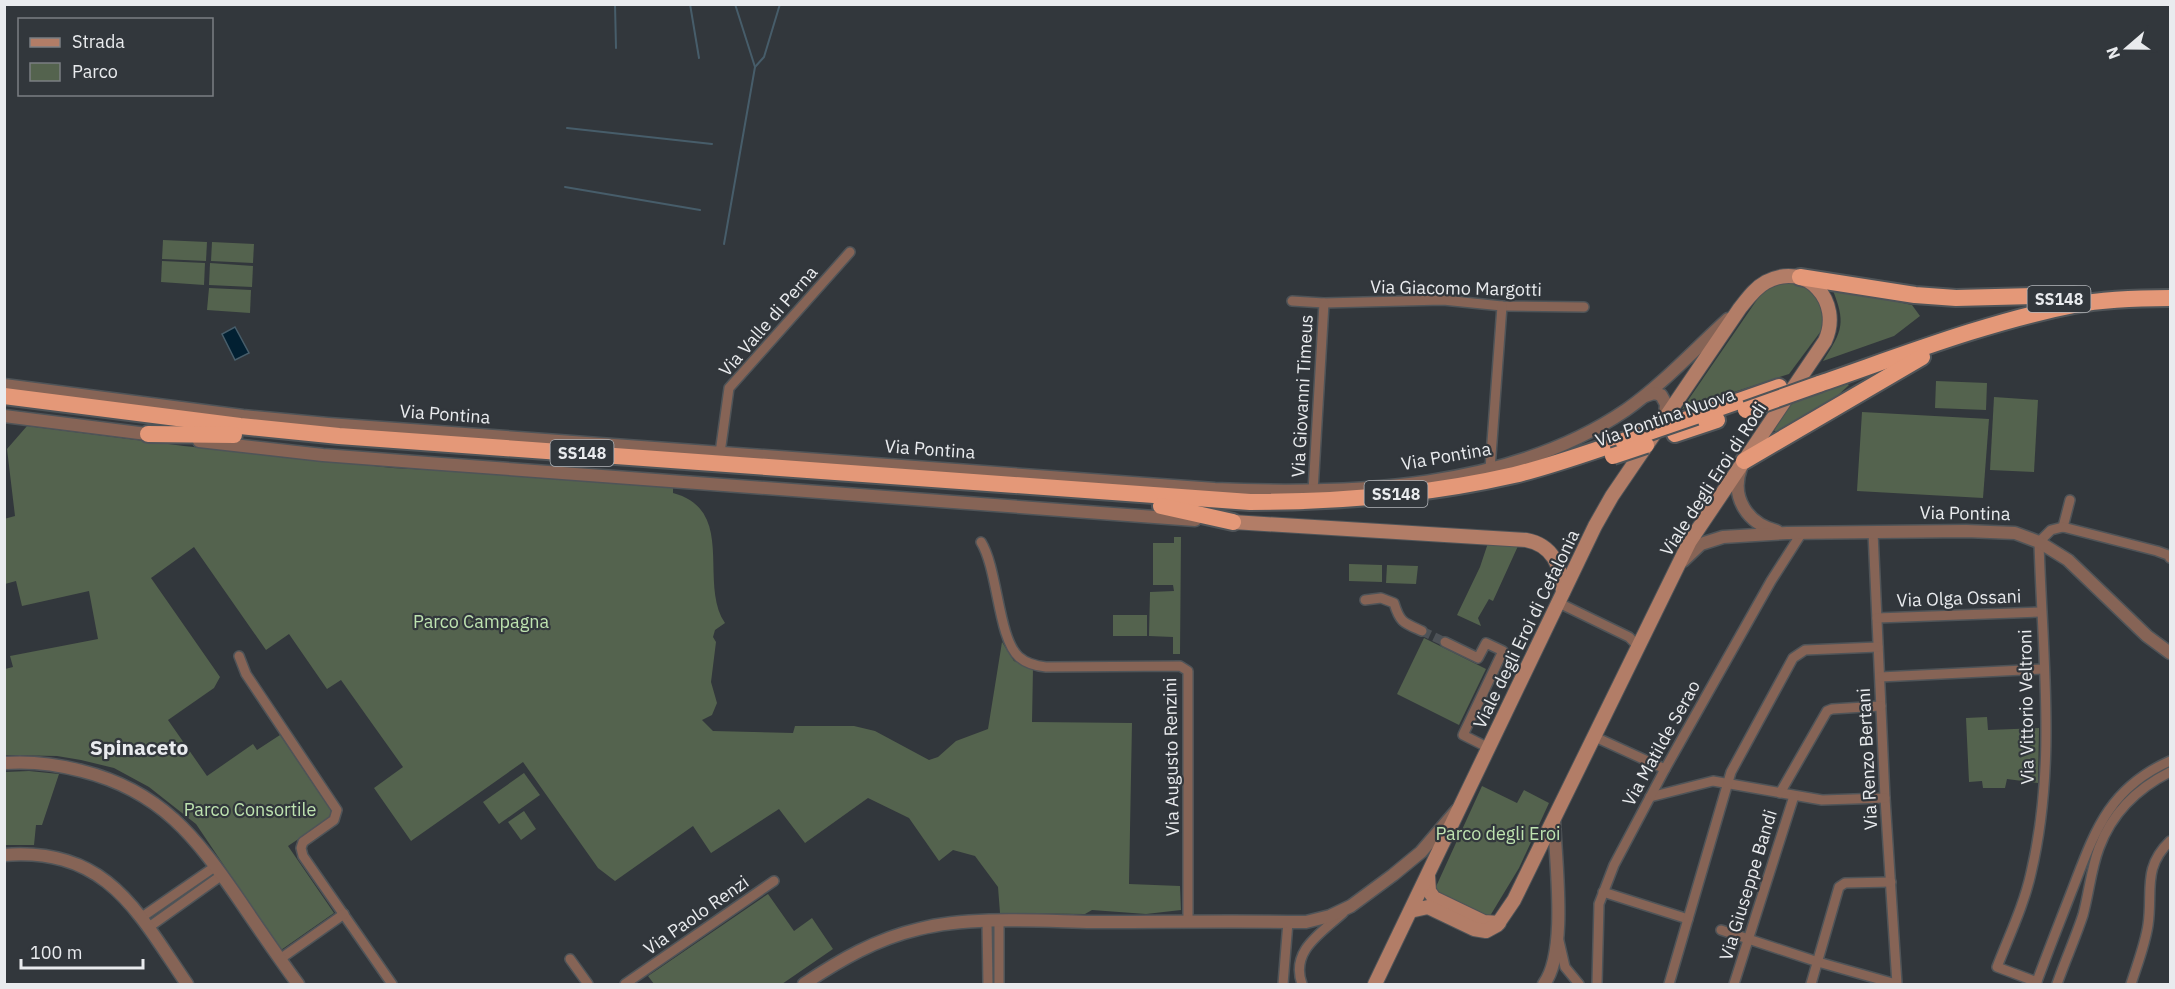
<svg xmlns="http://www.w3.org/2000/svg" width="2175" height="989" viewBox="0 0 2175 989" font-family="'IBM Plex Sans',sans-serif">
<rect width="100%" height="100%" fill="#32373c"/>
<g fill="#54634e">
<polygon points="163,240 207,242 206,261 162,259"/>
<polygon points="212,242 254,244 253,263 211,261"/>
<polygon points="162,261 205,263 204,285 161,282"/>
<polygon points="210,263 253,266 252,287 209,285"/>
<polygon points="1783,281 1800,282 1816,290 1822,306 1824,321 1821,331 1789,374 1682,409 1763,291"/>
<polygon points="209,288 251,290 250,313 207,310"/>
<path d="M1832,288L1912,305L1920,316L1894,336L1823,361C1843,330 1846,323 1832,288Z"/>
<polygon points="1843,381 1849,385 1834,399 1783,431 1774,431 1788,404 1802,397"/>
<polygon points="1936,381 1987,383 1986,410 1935,408"/>
<polygon points="1994,397 2038,400 2034,472 1990,470"/>
<polygon points="1862,412 1989,419 1983,498 1857,491"/>
<path d="M27,426L184,446L393,468L587,478L673,488V493C737,510 698,583 725,623L715,630L713,637L716,642L711,682L717,703L712,715L702,720L713,731L793,733L795,726H854L875,731L929,760L938,757L956,741L988,729L1002,642L1014,661L1033,668L1032,722L1132,723L1129,884L1180,886L1181,910L1146,914L1092,910L1085,914L1000,913L998,887L975,856L953,850L939,861L909,818L868,798L805,843L779,809L711,853L693,826L615,881L598,868L523,762L411,841L374,788L403,767L341,680L327,689L289,634L266,650L194,547L151,578L220,677L214,688L168,720L207,776L253,744L257,750L280,735L334,815L288,846L334,913L281,950L196,824L149,787L114,768L81,760L57,756L5,755V669L13,667L10,656L98,639L89,591L22,606L16,581L5,584L4,519L15,516L7,449Z"/>
<polygon points="1174,537 1181,537 1180,654 1173,654 1173,637 1149,636 1150,592 1174,591 1173,585 1153,585 1153,543 1174,543"/>
<polygon points="1488,543 1518,546 1493,601 1489,599 1478,618 1481,626 1457,615 1480,567"/>
<polygon points="1349,564 1382,565 1382,582 1349,581"/>
<polygon points="1387,565 1418,566 1416,584 1386,583"/>
<rect x="1113" y="615" width="34" height="21"/>
<polygon points="1424,638 1486,669 1459,725 1397,694"/>
<polygon points="1987,717 1988,730 2039,728 2038,783 2007,779 2005,788 1983,788 1982,781 1969,782 1966,718"/>
<polygon points="29,771 59,774 42,825 36,825 34,845 5,845 5,772"/>
<polygon points="524,773 540,795 499,824 483,802"/>
<polygon points="1482,786 1517,803 1524,790 1549,803 1519,868 1490,916 1485,916 1434,891"/>
<polygon points="524,811 536,829 521,840 508,822"/>
<polygon points="768,894 794,931 812,918 833,949 782,984 654,984 648,976"/>
</g>
<polygon fill="#022032" stroke="#475d6a" stroke-width="1.5" points="235,327 249,353 235,360 222,334"/>
<g fill="none" stroke-linecap="round" stroke-linejoin="round">
<g stroke="#475d6a" stroke-width="2">
<polyline points="615,4 616,48"/>
<polyline points="690,4 699,58"/>
<polyline points="755,67 764,57 780,4"/>
<polyline points="567,128 712,144"/>
<polyline points="565,187 700,210"/>
<polyline points="724,244 755,67 735,4"/>
</g>
<polyline stroke="#4d5257" stroke-width="9" stroke-dasharray="9 4.5" stroke-linecap="butt" points="1422,631 1445,642"/>
<g stroke="#4f5458" stroke-width="12">
<g id="minor">
<polyline points="1292,301 1324,303 1443,300 1502,306 1584,307"/>
<polyline points="720,453 729,388 850,252"/>
<polyline points="1490,469 1502,306"/>
<polyline points="1313,491 1324,303"/>
<polyline points="2063,527 2070,500"/>
<polyline points="1873,532 1885,798 1897,984"/>
<path d="M981,542C998,569 998,639 1019,657C1027,664 1036,666 1046,667L1180,666L1188,671V922"/>
<path d="M1365,600L1381,598L1394,603C1400,623 1404,623 1422,631"/>
<polyline points="1559,603 1629,637 1638,646"/>
<polyline points="1877,618 2041,612"/>
<polyline points="1445,642 1478,658 1486,643 1503,651 1463,735 1489,748"/>
<polyline points="239,656 246,674 337,810 334,820 303,842 301,848 303,856 392,984"/>
<polyline points="1880,677 2044,669"/>
<polyline points="1595,737 1665,769"/>
<polyline points="1780,793 1827,711 1832,709 1881,706"/>
<polyline points="1650,797 1713,781 1822,800 1885,798"/>
<polyline points="1603,892 1688,919"/>
<polyline points="142,917 216,866"/>
<polyline points="987,922 988,984"/>
<polyline points="149,927 222,875"/>
<polyline points="1721,930 1818,962 1896,984"/>
<polyline points="1559,941 1565,967 1579,984"/>
<polyline points="280,959 344,914"/>
<polyline points="570,959 588,984"/>
<path d="M2037,982L1997,967C2009,936 2024,905 2031,873C2057,764 2042,652 2039,542L2051,530L2063,527L2157,551L2168,555L2170,558"/>
<polyline points="625,984 774,881"/>
<polyline points="999,984 999,922"/>
<polyline points="1283,984 1288,922"/>
<path d="M1302,984C1290,951 1321,933 1343,913"/>
<polyline points="1597,984 1599,904 1614,865 1665,769 1771,581 1801,534"/>
<polyline points="1669,984 1731,772 1793,658 1805,650 1878,647"/>
<polyline points="1734,984 1794,796"/>
<polyline points="1811,984 1839,887 1845,883 1891,882"/>
<path d="M2036,984C2047,954 2059,924 2071,893C2094,834 2107,789 2170,761"/>
<path d="M2057,984C2065,961 2075,939 2083,915C2089,893 2091,869 2099,848C2112,813 2138,788 2170,772"/>
<path d="M2131,984C2137,965 2145,945 2148,925C2153,891 2142,868 2170,841"/>
</g>
</g>
<g stroke="#4f5458" stroke-width="15">
<g id="tertiary">
<path d="M4,385L243,416L328,424L1215,489C1351,495 1510,489 1626,410C1663,384 1695,349 1728,319"/>
<polyline points="1645,396 1654,393 1661,395 1666,404 1665,417"/>
<polyline points="4,416 155,435"/>
<polyline points="199,441 323,455 428,463 1195,520"/>
<path d="M1741,468C1730,498 1748,524 1777,531"/>
<polyline points="1683,561 1701,544 1723,537 1787,533 1966,531 2015,533 2039,542 2068,560 2147,636 2170,653"/>
<path d="M4,763C31,761 56,764 82,771C161,791 196,837 240,901C259,929 278,957 298,984"/>
<path d="M4,855C107,847 137,911 187,984"/>
<path d="M804,984C840,960 876,939 919,929C970,916 1038,921 1092,922C1163,922 1235,921 1306,922L1330,916L1351,906L1393,875L1421,852L1457,810"/>
<path d="M1544,984C1568,952 1555,859 1554,818"/>
</g>
</g>
<g stroke="#4f5458" stroke-width="16">
<g id="secondary">
<path d="M1233,522L1526,540C1553,545 1561,566 1563,592"/>
<polyline points="1428,876 1429,891 1434,898 1484,922 1499,923"/>
<path d="M1375,984C1448,831 1522,679 1595,526L1612,496L1740,308C1748,298 1755,288 1766,282C1807,260 1843,302 1825,341L1690,541L1514,900L1497,925L1486,931L1474,929L1428,907L1410,911"/>
</g>
</g>
<g stroke="#4f5458" stroke-width="20">
<g id="trunk">
<polyline points="1800,277 1915,295 1956,298 2074,295"/>
<path d="M1819,384C1903,355 1987,322 2074,305C2105,299 2139,298 2170,298"/>
<path d="M4,396L240,426L339,436L1250,502C1339,502 1427,495 1514,475C1551,466 1587,453 1623,441"/>
<polyline points="1696,416 1779,387"/>
<polyline points="148,434 234,435"/>
<polyline points="1675,434 1717,420"/>
<polyline points="1744,461 1922,357"/>
<polyline points="1161,506 1233,522"/>
</g>
</g>
<use href="#minor" stroke="#866456" stroke-width="9"/>
<use href="#tertiary" stroke="#866456" stroke-width="12"/>
<use href="#secondary" stroke="#b27d67" stroke-width="14"/>
<use href="#trunk" stroke="#e49878" stroke-width="16"/>
<g stroke="#4f5458" stroke-width="20" stroke-linecap="butt">
<g id="trunk-bridge">
<polyline points="1746,410 1819,384"/>
<polyline points="1623,441 1696,416"/>
<polyline points="1613,456 1646,445"/>
</g>
</g>
<use href="#trunk-bridge" stroke="#e49878" stroke-width="16"/>
</g>
<g text-anchor="middle" dominant-baseline="central" stroke-width="4.5" stroke-linejoin="round" paint-order="stroke">
<g fill="#32373c" stroke="#b2b5b9" stroke-width="1.5">
<rect x="2027.5" y="286" width="63" height="26" rx="4.5"/>
<rect x="550.5" y="440" width="63" height="26" rx="4.5"/>
<rect x="1364.5" y="481" width="63" height="26" rx="4.5"/>
</g>
<g font-size="16" font-weight="bold" fill="#e9ebee">
<text x="2059" y="299">SS148</text>
<text x="582" y="453">SS148</text>
<text x="1396" y="494">SS148</text>
</g>
<g font-size="18" fill="#e9ebee" stroke="#32373c">
<text transform="translate(1456 288) rotate(1)">Via Giacomo Margotti</text>
<text transform="translate(768 321) rotate(-49)">Via Valle di Perna</text>
<text transform="translate(1302 396) rotate(-87)">Via Giovanni Timeus</text>
<text transform="translate(445 414) rotate(4)">Via Pontina</text>
<text transform="translate(1665 417) rotate(-19)">Via Pontina Nuova</text>
<text transform="translate(930 449) rotate(4)">Via Pontina</text>
<text transform="translate(1446 456) rotate(-10)">Via Pontina</text>
<text transform="translate(1713 479) rotate(-57)">Viale degli Eroi di Rodi</text>
<text transform="translate(1965 513) rotate(1)">Via Pontina</text>
<text transform="translate(1959 598) rotate(-2)">Via Olga Ossani</text>
<text transform="translate(1526 629) rotate(-64)">Viale degli Eroi di Cefalonia</text>
<text transform="translate(2026 707) rotate(-91)">Via Vittorio Veltroni</text>
<text transform="translate(1661 743) rotate(-61)">Via Matilde Serao</text>
<text transform="translate(1171 757) rotate(-91)">Via Augusto Renzini</text>
<text transform="translate(1867 759) rotate(-93)">Via Renzo Bertani</text>
<text transform="translate(1748 885) rotate(-73)">Via Giuseppe Bandi</text>
<text transform="translate(696 915) rotate(-35)">Via Paolo Renzi</text>
</g>
<g font-size="18" fill="#bee3b0" stroke="#32373c">
<text x="481" y="621">Parco Campagna</text>
<text x="250" y="809">Parco Consortile</text>
<text x="1498" y="833">Parco degli Eroi</text>
</g>
<g font-size="21" font-weight="bold" fill="#e9ebee" stroke="#32373c">
<text x="139" y="747">Spinaceto</text>
</g>
</g>
<rect width="2175" height="989" fill="none" stroke="#e9ebee" stroke-width="12"/>
<rect x="18" y="18" width="195" height="78" fill="#32373c" stroke="#7b7f83" stroke-width="1.5"/>
<rect x="30" y="38" width="30" height="9" fill="#b27d67" stroke="#7b7f83" stroke-width="1.5"/>
<text x="72" y="48" font-size="18" fill="#e9ebee">Strada</text>
<rect x="30" y="63" width="30" height="18" fill="#54634e" stroke="#7b7f83" stroke-width="1.5"/>
<text x="72" y="78" font-size="18" fill="#e9ebee">Parco</text>
<g transform="translate(2127 48) rotate(250)" stroke="#32373c" stroke-width="4.5" paint-order="stroke">
<path d="M0-4.5L10 22L0 15L-10 22Z" fill="#e9ebee"/>
<text y="-9" font-size="16" font-weight="bold" text-anchor="middle" fill="#e9ebee">N</text>
</g>
<path d="M21 959v9h122v-9" fill="none" stroke="#e9ebee" stroke-width="3"/>
<text x="30" y="959" font-size="18" fill="#e9ebee" stroke="#32373c" stroke-width="4.5" paint-order="stroke">100 m</text>
</svg>
